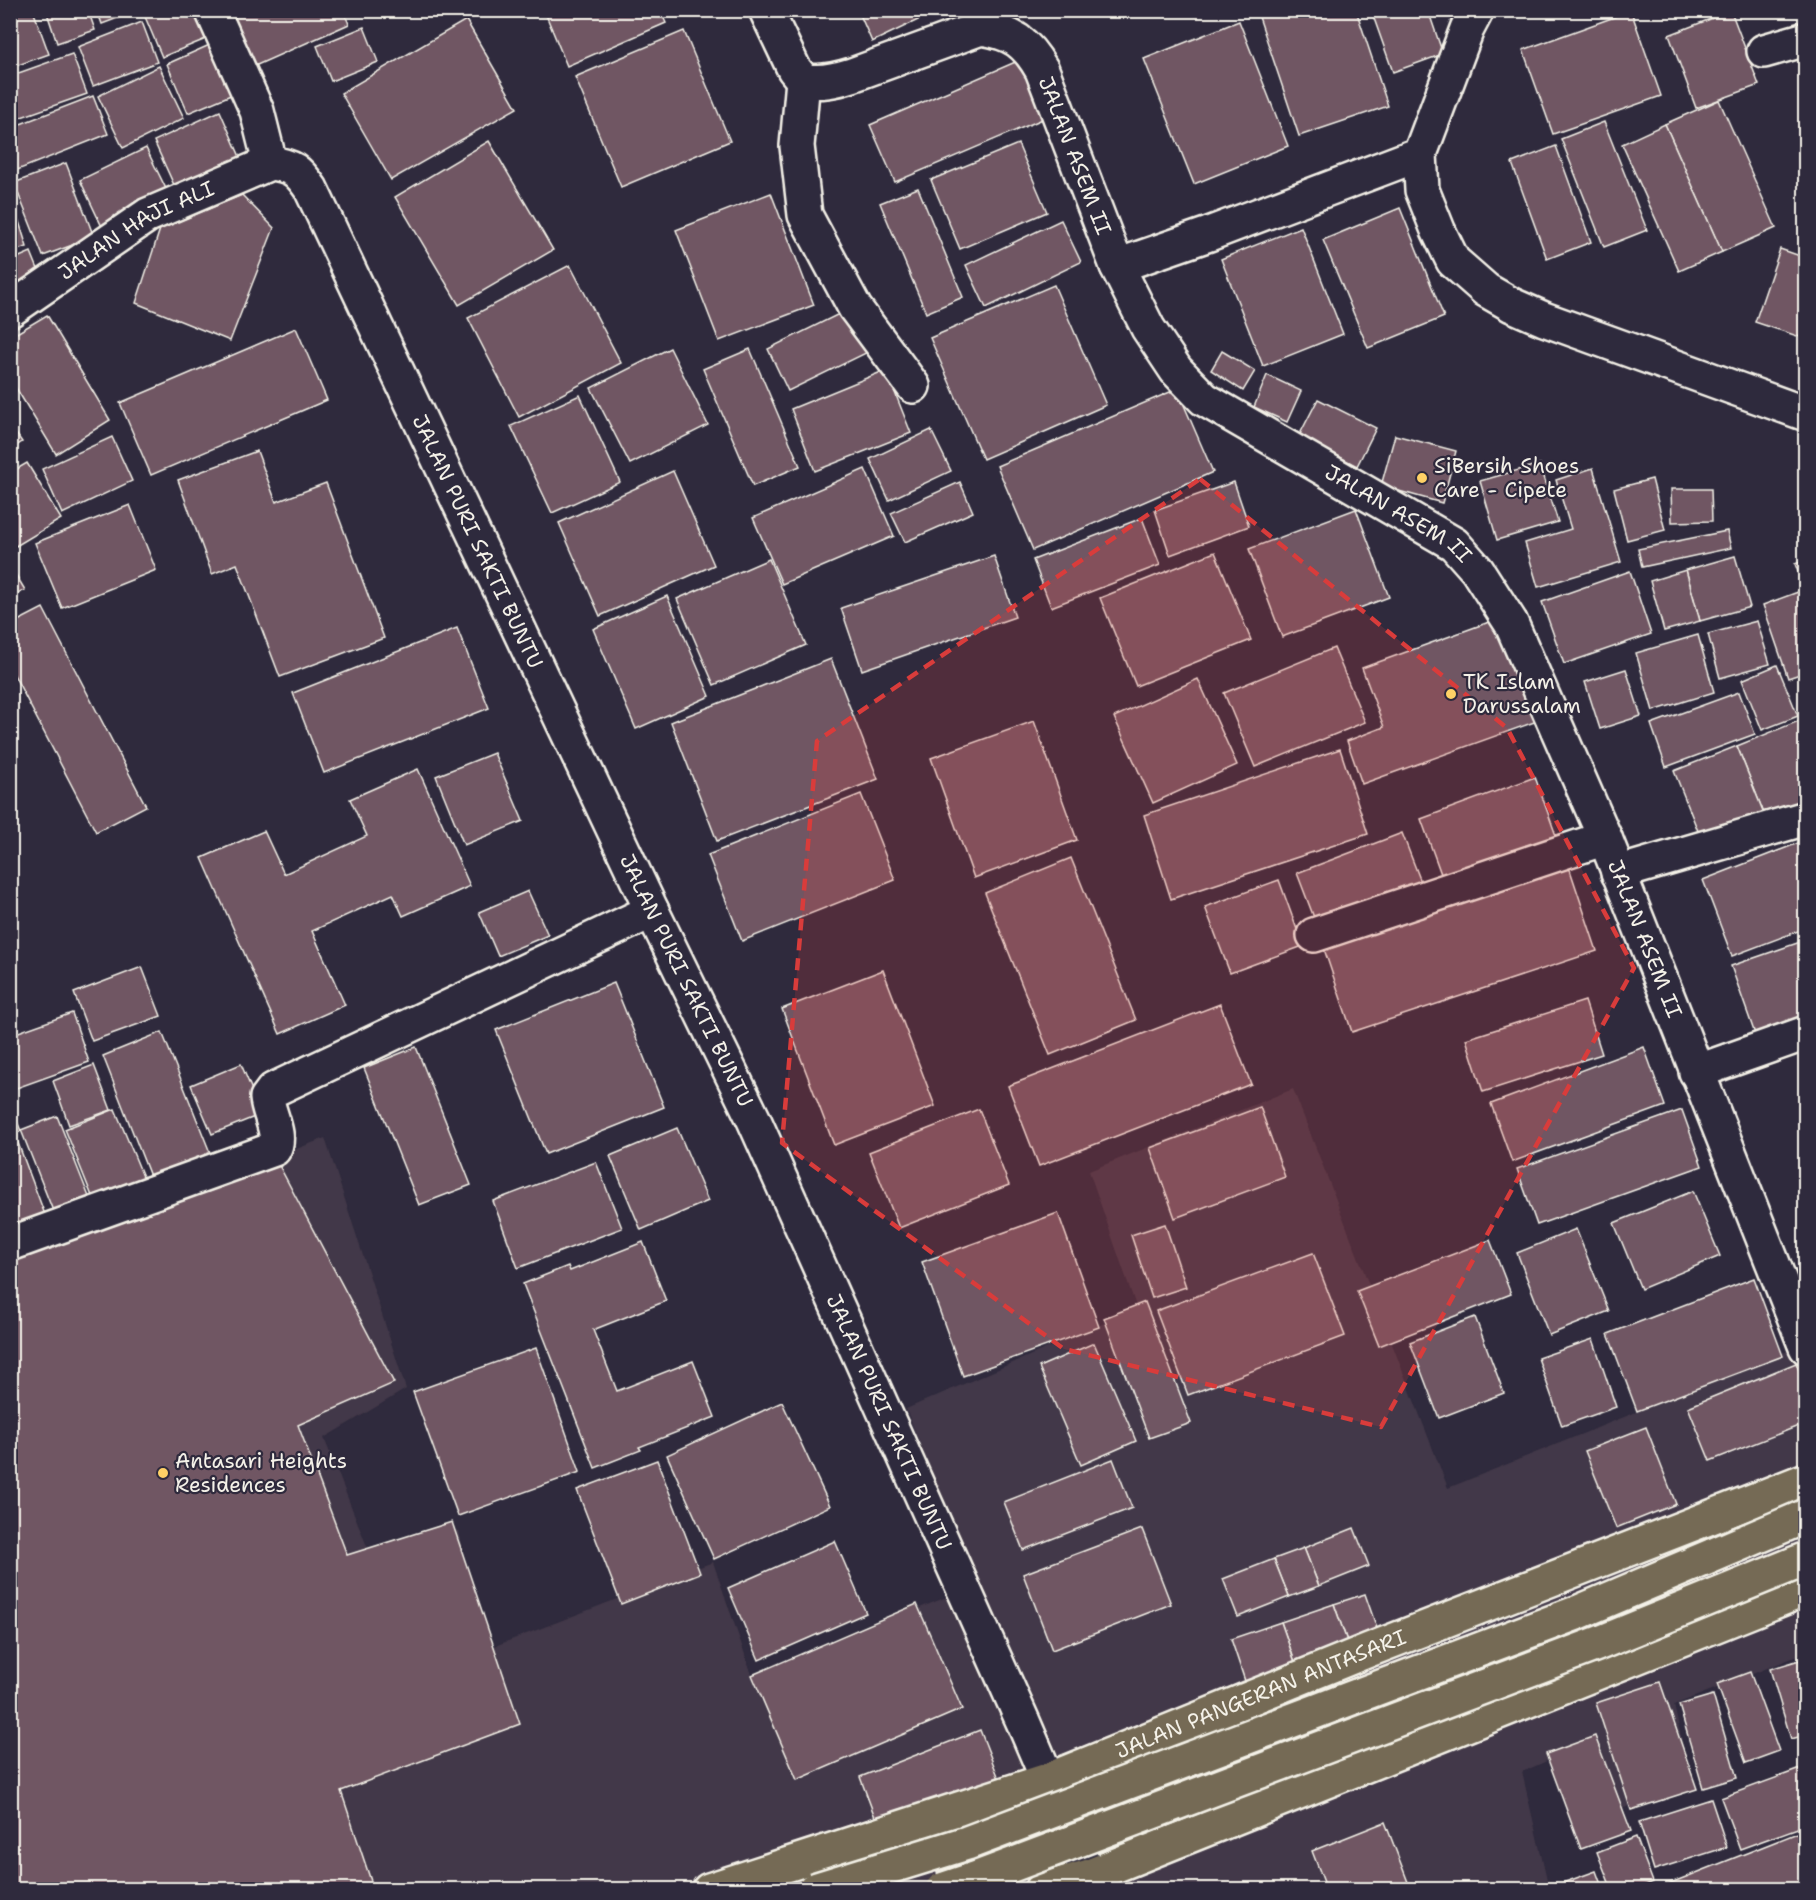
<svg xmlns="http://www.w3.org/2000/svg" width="1816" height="1900" viewBox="0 0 1816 1900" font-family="'Shantell Sans',sans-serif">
<rect width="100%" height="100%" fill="#2f2a3d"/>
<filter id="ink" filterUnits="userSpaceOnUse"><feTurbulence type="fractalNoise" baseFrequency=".0167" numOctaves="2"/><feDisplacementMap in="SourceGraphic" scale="12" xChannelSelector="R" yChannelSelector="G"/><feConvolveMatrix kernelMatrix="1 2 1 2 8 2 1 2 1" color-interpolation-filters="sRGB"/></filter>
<g filter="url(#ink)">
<polygon fill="#423848" points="1293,1089 1448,1488 1805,1344 1805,1653 1674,1705 1691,1782 1593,1820 1558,1756 1522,1772 1549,1889 11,1890 11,1259 325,1138 406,1389 324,1438 372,1559 459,1530 482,1651 713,1562 752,1675 977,1585 906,1409 1137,1309 1089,1171"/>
<g fill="#6f5763" stroke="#f4f1e8" stroke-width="1.5">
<polygon points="10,10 33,10 49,54 10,68"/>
<polygon points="46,10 88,10 95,30 57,43"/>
<polygon points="97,10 139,10 102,24"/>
<polygon points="148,10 208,10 218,34 162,57 143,12"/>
<polygon points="222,10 343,10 349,24 248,69"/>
<polygon points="544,10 660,10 666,23 567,66"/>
<polygon points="858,10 939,10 872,42"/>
<polygon points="1268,10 1356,10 1388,106 1299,136 1258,14"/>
<polygon points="1371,10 1428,10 1443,54 1393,72"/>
<polygon points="1631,11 1661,96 1553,134 1523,50"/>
<polygon points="1731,11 1759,85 1696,108 1669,35"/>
<polygon points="466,20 517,108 391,180 341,93"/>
<polygon points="1239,21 1288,146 1194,184 1144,59"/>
<polygon points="142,22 157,62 93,86 78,47"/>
<polygon points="364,27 378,62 331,81 317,46"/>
<polygon points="684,31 730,141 621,187 575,77"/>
<polygon points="223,39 245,89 188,113 167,64"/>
<polygon points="72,54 87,94 10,121 10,76"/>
<polygon points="1020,60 1045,118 895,182 870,125"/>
<polygon points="159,66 184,118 123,148 98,96"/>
<polygon points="93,96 108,134 10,173 10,128"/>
<polygon points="1719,100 1776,228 1722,252 1665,124"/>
<polygon points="220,111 244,166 179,196 154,141"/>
<polygon points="1604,122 1647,230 1604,247 1561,139"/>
<polygon points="1665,124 1722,252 1679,271 1622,144"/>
<polygon points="489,141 553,250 459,305 395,197"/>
<polygon points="1018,144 1047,212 960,249 931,180"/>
<polygon points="1556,146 1591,242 1547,259 1512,163"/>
<polygon points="146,148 171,199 104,231 80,180"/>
<polygon points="66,163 94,237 43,256 14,183"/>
<polygon points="918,188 963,297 926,313 880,203"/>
<polygon points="10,193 27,247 10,252"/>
<polygon points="771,193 814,305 719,341 676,230"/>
<polygon points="242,195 274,228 230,341 136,303 160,229"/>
<polygon points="1400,208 1444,317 1368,348 1323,240"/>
<polygon points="1061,220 1081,262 986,308 966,265"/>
<polygon points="1301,227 1343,334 1263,366 1221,259"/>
<polygon points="1780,249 1806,258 1806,339 1755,322"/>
<polygon points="31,252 42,279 18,289 10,272 10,261"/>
<polygon points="570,265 621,363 519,417 468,318"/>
<polygon points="1054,285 1106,405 983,459 930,338"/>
<polygon points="847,310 868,352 788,391 768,349"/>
<polygon points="47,315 110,420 56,454 10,378 10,337"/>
<polygon points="296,328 327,400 151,475 120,403"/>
<polygon points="670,348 708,425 630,464 591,388"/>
<polygon points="750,349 800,466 753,486 703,369"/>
<polygon points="1222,351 1255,371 1243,391 1211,370"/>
<polygon points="886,370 911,433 815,471 791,409"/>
<polygon points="1267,375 1301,391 1287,422 1254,407"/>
<polygon points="1177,389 1213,472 1033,550 997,466"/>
<polygon points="580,395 620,482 552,513 511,426"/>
<polygon points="1318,399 1376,428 1357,466 1299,436"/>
<polygon points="10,425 22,442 10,450"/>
<polygon points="931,430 951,471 889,500 870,459"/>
<polygon points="1395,435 1456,451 1442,503 1381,486"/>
<polygon points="112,437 132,481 62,514 42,469"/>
<polygon points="257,451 276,502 326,483 384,638 280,677 237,564 212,574 178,480"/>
<polygon points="27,463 61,519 16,546 10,538 10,473"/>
<polygon points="1540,464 1558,522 1497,540 1480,481"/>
<polygon points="1593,468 1621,562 1538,587 1525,543 1571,529 1556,480"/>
<polygon points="865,469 894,536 782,584 753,518"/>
<polygon points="673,471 714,565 600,616 559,523"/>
<polygon points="1652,479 1665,530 1627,540 1614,489"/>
<polygon points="960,482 973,512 905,542 891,513"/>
<polygon points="1234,482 1249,526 1170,555 1155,510"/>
<polygon points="1671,489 1711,489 1712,521 1672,522"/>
<polygon points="130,505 156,570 62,608 35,543"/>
<polygon points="1356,509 1389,597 1282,637 1249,549"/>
<polygon points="1142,518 1160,565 1051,607 1033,560"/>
<polygon points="1727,531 1731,548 1642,567 1638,549"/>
<polygon points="1215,552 1251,640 1136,686 1100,598"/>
<polygon points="994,556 1015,617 862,670 841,608"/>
<polygon points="1735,556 1750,607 1700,621 1686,570"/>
<polygon points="769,559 806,645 714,685 677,599"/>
<polygon points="1806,560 1806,592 1795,564"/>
<polygon points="10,565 25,590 10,598"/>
<polygon points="1686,570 1700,621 1664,631 1650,581"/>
<polygon points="1630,571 1651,634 1564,664 1542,602"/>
<polygon points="1798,592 1806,612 1806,672 1788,678 1763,605"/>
<polygon points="667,596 710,696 636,729 593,629"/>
<polygon points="43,608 146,806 96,832 10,667 10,625"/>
<polygon points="1503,617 1540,720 1362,784 1347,741 1384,727 1362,668"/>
<polygon points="1757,621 1770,664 1720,678 1708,634"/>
<polygon points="457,628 489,708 324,773 293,693"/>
<polygon points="1698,635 1714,692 1653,711 1636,653"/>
<polygon points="1334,648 1365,722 1255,767 1224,693"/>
<polygon points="831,659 878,779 717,841 671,722"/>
<polygon points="1777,665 1798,716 1762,730 1742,680"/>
<polygon points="1626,669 1641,716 1600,729 1585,682"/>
<polygon points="1198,679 1237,765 1153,803 1114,717"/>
<polygon points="1739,692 1755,734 1666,767 1651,724"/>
<polygon points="1806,718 1806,806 1767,821 1737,746"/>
<polygon points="1034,721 1077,840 974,878 931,758"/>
<polygon points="1737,746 1767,821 1704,846 1674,771"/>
<polygon points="1340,749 1368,834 1171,899 1144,815"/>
<polygon points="494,753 523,821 464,845 436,776"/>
<polygon points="418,769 470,886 403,916 393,894 312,931 345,1005 280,1034 202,858 264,831 284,874 367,836 350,799"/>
<polygon points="1535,777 1559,844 1445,885 1421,819"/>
<polygon points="861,794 895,880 742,941 708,855"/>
<polygon points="1402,833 1423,887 1318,928 1297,873"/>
<polygon points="1806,840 1806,928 1732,956 1703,880"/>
<polygon points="1071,858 1136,1020 1050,1055 985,893"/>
<polygon points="1566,858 1597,951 1352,1032 1321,940"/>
<polygon points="1279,880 1303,946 1230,973 1205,907"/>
<polygon points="528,891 548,935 498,956 479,912"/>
<polygon points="1806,940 1806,1016 1755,1034 1731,966"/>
<polygon points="142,967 161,1016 92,1041 74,993"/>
<polygon points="883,970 935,1106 834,1145 782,1009"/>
<polygon points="614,983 664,1107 546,1154 496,1030"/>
<polygon points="1585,1001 1602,1054 1483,1092 1466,1039"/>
<polygon points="1220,1004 1251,1084 1039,1166 1008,1086"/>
<polygon points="72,1013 89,1062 11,1090 10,1035"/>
<polygon points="162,1032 215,1165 155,1189 103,1056"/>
<polygon points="416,1047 471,1185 419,1205 364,1068"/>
<polygon points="1644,1047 1665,1106 1512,1162 1491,1104"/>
<polygon points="241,1064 262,1114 212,1134 191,1085"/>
<polygon points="94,1065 111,1110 69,1125 53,1081"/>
<polygon points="10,1104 21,1131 10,1135"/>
<polygon points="1260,1107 1285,1177 1175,1218 1150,1148"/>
<polygon points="115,1109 149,1191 98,1211 65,1129"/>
<polygon points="979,1109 1009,1185 899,1228 869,1152"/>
<polygon points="1682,1110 1702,1166 1537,1225 1517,1169"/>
<polygon points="57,1116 93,1207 57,1221 21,1130"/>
<polygon points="677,1128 708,1201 641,1230 610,1156"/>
<polygon points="15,1135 50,1228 10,1243 10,1137"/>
<polygon points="272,1152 394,1383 298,1425 347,1555 452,1522 520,1724 341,1791 374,1890 10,1890 10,1250"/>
<polygon points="596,1162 622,1228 518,1268 493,1201"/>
<polygon points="1693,1191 1720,1256 1641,1289 1614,1223"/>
<polygon points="1058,1213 1099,1327 963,1376 922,1262"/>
<polygon points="1165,1224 1186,1287 1152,1298 1131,1235"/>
<polygon points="1576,1229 1609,1311 1549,1335 1517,1253"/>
<polygon points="1490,1240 1511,1294 1379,1346 1357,1291"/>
<polygon points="643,1242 666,1301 593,1330 617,1391 693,1361 715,1417 639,1447 641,1450 595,1468 523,1284 568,1266 570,1271"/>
<polygon points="1313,1253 1345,1336 1188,1395 1156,1311"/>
<polygon points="1754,1278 1783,1356 1637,1411 1608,1334"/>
<polygon points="1145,1302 1191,1423 1149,1438 1104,1318"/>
<polygon points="1475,1317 1504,1393 1439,1418 1410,1342"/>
<polygon points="1593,1339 1616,1407 1562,1426 1538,1358"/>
<polygon points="1094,1343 1136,1441 1081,1465 1039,1367"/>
<polygon points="536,1348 580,1472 458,1516 413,1392"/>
<polygon points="1796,1363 1806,1387 1806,1423 1710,1461 1688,1407"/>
<polygon points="782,1402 830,1506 714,1559 667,1455"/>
<polygon points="1646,1427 1676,1504 1616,1528 1585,1451"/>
<polygon points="1113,1459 1132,1508 1023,1550 1004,1502"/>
<polygon points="657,1460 700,1573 621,1604 577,1490"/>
<polygon points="1354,1528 1369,1566 1319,1586 1304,1548"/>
<polygon points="1142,1529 1171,1604 1052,1650 1023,1574"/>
<polygon points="835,1541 866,1613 759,1660 728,1588"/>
<polygon points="1304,1548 1319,1586 1289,1597 1274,1559"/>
<polygon points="1274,1559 1289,1597 1238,1617 1223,1579"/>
<polygon points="1365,1594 1380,1637 1349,1647 1334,1604"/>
<polygon points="917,1604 962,1709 797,1780 752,1675"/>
<polygon points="1334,1604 1349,1647 1296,1665 1281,1622"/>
<polygon points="1281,1622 1296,1665 1245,1681 1231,1639"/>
<polygon points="1806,1658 1806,1735 1791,1739 1770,1669"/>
<polygon points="1750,1672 1779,1751 1746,1763 1717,1684"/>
<polygon points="1660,1682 1697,1789 1631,1810 1596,1703"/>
<polygon points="1713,1695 1737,1778 1703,1788 1679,1705"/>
<polygon points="980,1730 1000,1781 879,1828 860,1777"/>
<polygon points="1595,1736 1631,1831 1581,1849 1546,1754"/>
<polygon points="1800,1769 1806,1782 1806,1825 1740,1849 1721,1798"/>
<polygon points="1711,1799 1727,1847 1654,1870 1639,1822"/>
<polygon points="1385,1822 1411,1890 1327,1890 1312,1851"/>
<polygon points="1800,1832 1806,1847 1806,1890 1653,1890"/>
<polygon points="1636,1837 1653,1882 1633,1890 1612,1890 1597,1852"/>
<polygon points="1596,1871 1603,1890 1543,1890"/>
</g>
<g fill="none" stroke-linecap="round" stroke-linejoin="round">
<g stroke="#f4f1e8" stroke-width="38">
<g id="street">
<polyline points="212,10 257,111 270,163"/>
<polyline points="1477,10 1467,29 1420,154 1422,190 1438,230 1453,261 1486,290 1512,305 1544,319 1806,414"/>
<polyline points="1764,51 1806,39"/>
<polyline points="803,80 797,146 805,215 855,308 913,386"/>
<polyline points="1117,266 1209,234 1420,154"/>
<path id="s1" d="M10,310L148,215L270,163C293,166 298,170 311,189L652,911L754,1120L1024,1724L1089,1876"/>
<polyline points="1618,873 1806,818"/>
<polyline points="1314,935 1605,838"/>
<polyline points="1696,1072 1806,1033"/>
<path d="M10,1244L274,1149C282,1135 268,1113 267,1098L273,1090L652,911"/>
</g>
</g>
<g stroke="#f4f1e8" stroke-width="38">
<g id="secondary">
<path id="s2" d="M766,10L794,69L803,80C819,84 836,80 852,75L981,28C1013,33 1026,42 1042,70L1117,266L1148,328L1176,370L1204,399L1454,544L1477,570L1511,623L1605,838L1806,1347"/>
</g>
</g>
<g stroke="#f4f1e8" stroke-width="38">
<g id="primary">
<path id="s3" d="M709,1890L1048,1780L1369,1650L1806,1480"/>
<polyline points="1042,1890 1089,1876 1806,1589"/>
</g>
</g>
<use href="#street" stroke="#2f2a3d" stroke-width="33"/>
<use href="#secondary" stroke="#2f2a3d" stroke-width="33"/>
<use href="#primary" stroke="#746b55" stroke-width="33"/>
<g stroke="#f4f1e8" stroke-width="38" stroke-linecap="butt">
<g id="primary-bridge">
<polyline points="814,1890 967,1843 1579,1612 1806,1516"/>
<polyline points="942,1890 975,1879 1597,1644 1806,1559"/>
</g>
</g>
<use href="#primary-bridge" stroke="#746b55" stroke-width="33"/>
</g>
</g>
<path fill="#d93c3b" fill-opacity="0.2" stroke="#d93c3b" stroke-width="4.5" stroke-dasharray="12 8" stroke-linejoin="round" d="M1200,479L1507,728L1634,968L1381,1427L1064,1349L782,1143L817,741Z"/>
<g fill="#ffd166" stroke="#2f2a3d" stroke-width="2">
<circle cx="1422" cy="478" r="6"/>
<circle cx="1451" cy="694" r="6"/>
<circle cx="163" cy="1473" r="6"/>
</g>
<g text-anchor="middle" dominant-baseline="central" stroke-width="4.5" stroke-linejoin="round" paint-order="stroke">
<g font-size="21" fill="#f4f1e8" stroke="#2f2a3d">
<text stroke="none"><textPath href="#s2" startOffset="436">JALAN ASEM II</textPath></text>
<text stroke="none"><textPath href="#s1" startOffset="150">JALAN HAJI ALI</textPath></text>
<text stroke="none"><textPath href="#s2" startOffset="940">JALAN ASEM II</textPath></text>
<text stroke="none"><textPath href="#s1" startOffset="741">JALAN PURI SAKTI BUNTU</textPath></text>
<text stroke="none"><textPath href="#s2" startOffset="1444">JALAN ASEM II</textPath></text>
<text stroke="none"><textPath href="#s1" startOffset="1227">JALAN PURI SAKTI BUNTU</textPath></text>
<text stroke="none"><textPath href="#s1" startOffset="1713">JALAN PURI SAKTI BUNTU</textPath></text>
<text stroke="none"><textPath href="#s3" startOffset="586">JALAN PANGERAN ANTASARI</textPath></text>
</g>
<g font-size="21" fill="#f4f1e8" stroke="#2f2a3d" text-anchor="start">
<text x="1434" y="466">SiBersih Shoes<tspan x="1434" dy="24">Care - Cipete</tspan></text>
<text x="1463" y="682">TK Islam<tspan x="1463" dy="24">Darussalam</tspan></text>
<text x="175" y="1461">Antasari Heights<tspan x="175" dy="24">Residences</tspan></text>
</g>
</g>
<rect width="1816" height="1900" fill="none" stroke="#2f2a3d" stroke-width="36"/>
<rect x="18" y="18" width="1780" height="1864" fill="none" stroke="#f4f1e8" stroke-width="2" filter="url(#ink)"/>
</svg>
